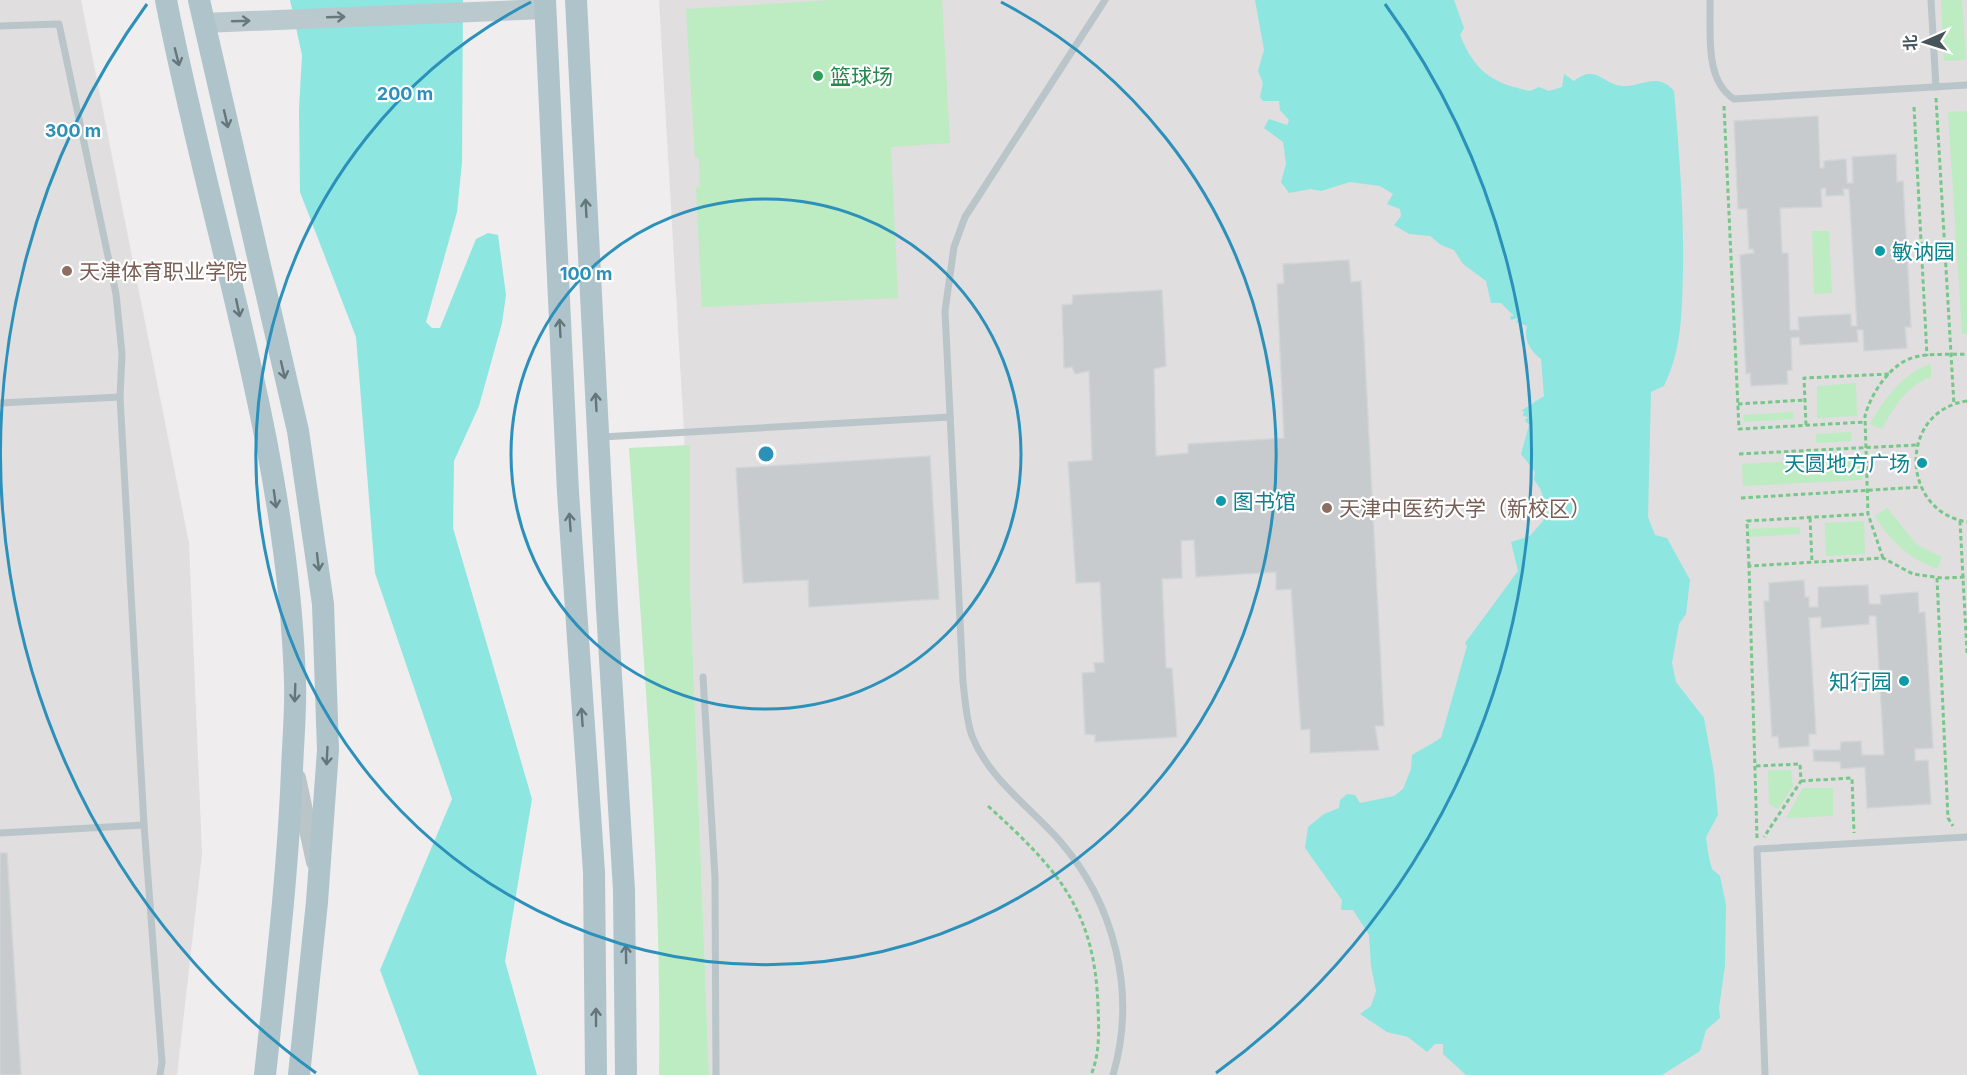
<svg xmlns="http://www.w3.org/2000/svg" width="1967" height="1075" viewBox="0 0 1967 1075" font-family="Inter,'Noto Sans SC',sans-serif">
<rect width="100%" height="100%" fill="#efedee"/>
<g fill="#e0dedf">
<polygon points="0,0 81,0 189,543 202,854 177,1075 0,1075"/>
<polygon points="659,0 1967,0 1967,1075 709,1075 684,432"/>
</g>
<g fill="#bdebc2">
<polygon points="833,0 942,0 950,143 891,147 898,298 702,307 696,188 700,187 699,158 695,158 686,9"/>
<polygon points="1941,0 1962,0 1966,60 1944,61"/>
<polygon points="1967,111 1967,334 1962,334 1948,112"/>
<polygon points="1812,231 1829,231 1832,293 1814,294"/>
<path d="M1931,364V377C1906,386 1894,407 1882,429L1870,424C1884,400 1903,372 1931,364Z"/>
<polygon points="1856,383 1857,416 1817,418 1817,386"/>
<polygon points="1793,412 1794,419 1744,422 1743,415"/>
<polygon points="1851,432 1852,441 1816,443 1816,434"/>
<path d="M690,445V584L709,1075H659C662,866 643,657 629,448Z"/>
<polygon points="1861,458 1863,480 1743,486 1742,464"/>
<path d="M1887,508L1917,545L1942,557L1937,569C1911,560 1889,540 1875,516Z"/>
<polygon points="1864,521 1865,554 1826,556 1825,523"/>
<polygon points="1800,527 1800,534 1749,537 1748,529"/>
<polygon points="1768,770 1791,770 1793,786 1778,809 1769,804"/>
<polygon points="1803,788 1833,788 1833,816 1786,818"/>
</g>
<g fill="#8de6e0">
<polygon points="290,0 463,0 462,162 457,212 426,322 432,328 440,328 476,239 488,233 498,235 506,295 502,323 479,406 454,461 453,528 532,799 505,961 537,1075 419,1075 380,970 452,799 375,573 356,337 300,192 299,109 302,55"/>
<path d="M1255,0H1454L1464,28L1460,35C1475,72 1492,83 1530,91L1539,87L1549,91L1562,87L1564,74L1574,81C1596,63 1604,85 1622,86C1642,87 1658,71 1674,91C1679,151 1684,210 1683,270C1682,311 1682,349 1664,386L1651,392L1648,517L1655,535L1667,538L1690,580L1686,614L1679,624L1672,663L1676,682L1704,718L1714,773L1718,815L1706,837L1709,858L1712,869L1720,876L1726,905L1725,966L1719,1008L1720,1018L1706,1030L1700,1051L1662,1075H1466L1443,1054V1044H1435L1427,1052L1408,1037L1387,1032L1360,1014L1371,1006L1376,991L1371,966L1369,935L1353,910H1341L1342,900L1305,848L1308,827L1324,814L1339,808L1340,800L1347,794L1355,795L1360,803L1394,796L1403,789L1411,769L1412,755L1441,738L1467,646L1465,643L1518,571L1511,542L1530,536L1543,521L1544,518H1540L1548,512L1540,488L1534,480L1535,472L1521,454L1529,425L1525,420L1528,417L1523,416L1524,411H1521L1544,396L1541,359C1531,352 1523,340 1527,326L1516,322L1518,318L1511,320L1510,316H1514L1501,303H1491L1486,281L1463,264L1454,250L1441,245L1430,236L1409,234L1394,225L1401,216L1400,209L1387,204L1393,194L1380,186L1350,182L1321,191L1311,189L1289,193L1281,182L1286,164L1283,142L1264,128L1269,119L1287,125L1289,120L1280,110L1279,101H1263L1260,97L1263,83L1258,71L1264,50Z"/>
</g>
<g fill="#c7cbce" stroke="#d1d5d8" stroke-width="1.5" fill-rule="evenodd">
<path d="M1818,116L1820,168H1824V161L1846,159L1847,183H1853L1852,157L1896,154L1897,182L1903,181L1911,327H1905L1907,348L1864,351L1863,330H1857L1858,342L1800,345L1799,337L1791,338L1792,370L1787,371L1788,384L1751,386L1750,373L1746,374L1740,255L1754,253L1753,249H1749L1747,209H1738L1734,121ZM1826,188V196L1844,195L1843,189H1849L1857,326H1851V314L1798,317L1799,330H1790L1788,253H1782L1780,208L1822,207L1821,189Z"/>
<polygon points="1349,260 1351,282 1361,281 1384,726 1375,726 1379,750 1310,753 1310,729 1301,730 1291,589 1276,590 1276,572 1196,577 1194,540 1181,541 1182,578 1162,579 1166,668 1172,668 1177,737 1095,742 1095,735 1085,734 1082,673 1095,672 1094,663 1104,662 1100,582 1076,583 1068,462 1092,460 1089,371 1075,374 1072,367 1064,368 1062,305 1072,304 1073,295 1162,290 1166,366 1154,369 1156,456 1188,453 1188,444 1284,438 1277,284 1284,283 1283,264"/>
<polygon points="930,456 939,599 809,607 808,580 743,583 736,468"/>
<polygon points="1804,580 1805,597 1809,597 1809,607 1818,607 1818,587 1868,585 1869,604 1881,604 1880,595 1918,592 1919,613 1925,612 1933,748 1915,749 1915,761 1928,760 1931,804 1867,808 1865,767 1841,769 1840,762 1814,761 1813,750 1840,750 1841,742 1861,741 1862,755 1884,755 1876,616 1869,616 1869,624 1821,628 1821,617 1809,618 1816,734 1809,734 1809,746 1779,748 1778,736 1772,737 1764,601 1769,601 1769,583"/>
<polygon points="0,853 7,853 21,1075 0,1075"/>
</g>
<g fill="none" stroke-linecap="round" stroke-linejoin="round">
<g stroke="#78c78a" stroke-width="3" stroke-dasharray="4.5 3" stroke-linecap="butt">
<polyline points="1936,98 1954,405"/>
<polyline points="1724,106 1739,429 1865,422"/>
<polyline points="1914,107 1927,356"/>
<path d="M1967,401C1898,411 1900,511 1967,522"/>
<polyline points="1738,404 1805,400"/>
<polyline points="1806,425 1804,378 1890,374"/>
<polyline points="1739,454 1917,445"/>
<polyline points="1741,498 1921,487"/>
<polyline points="1810,518 1812,562"/>
<polyline points="1960,521 1967,653"/>
<path d="M1883,558L1868,514L1865,416C1871,393 1891,363 1915,357C1931,353 1951,355 1967,354"/>
<polyline points="1749,566 1747,521 1868,514"/>
<polyline points="1937,578 1948,818 1953,826"/>
<polyline points="1756,766 1800,764 1801,781 1764,837"/>
<polyline points="1801,781 1852,778 1854,833"/>
<path d="M988,806C1057,869 1095,909 1098,1007C1099,1029 1100,1054 1091,1075"/>
<polyline points="1757,838 1749,566 1883,558 1913,574 1942,578 1967,577"/>
</g>
<g stroke="#b9c5c9" stroke-width="7">
<path d="M1105,0L965,217L954,247L945,311L963,682C965,699 966,719 972,736C990,780 1029,806 1059,840C1115,904 1137,993 1113,1075"/>
<path d="M1710,0C1711,32 1704,80 1734,99L1967,85"/>
<polyline points="1931,0 1936,87"/>
<polyline points="0,26 59,24 116,294 122,354 120,397 144,825 162,1062 160,1075"/>
<polyline points="0,403 120,397"/>
<polyline points="602,437 950,417"/>
<polyline points="703,677 715,877 716,1075"/>
<polyline points="0,833 144,825"/>
<polyline points="1765,1075 1757,849 1967,837"/>
</g>
<polyline stroke="#b9c5c9" stroke-width="18" points="297,778 315,862"/>
<polyline stroke="#b9c9ce" stroke-width="20" points="204,23 545,9"/>
<g stroke="#aec4ca" stroke-width="22">
<path d="M166,0C210,227 288,449 295,682C296,711 293,741 292,770C288,872 276,973 265,1075"/>
<polyline points="199,0 298,431 323,604 328,750 317,902 299,1075"/>
<polyline points="545,0 568,492 594,872 596,1075"/>
<polyline points="576,0 607,609 624,890 626,1075"/>
</g>
</g>
<defs><path id="oneway-shaft" d="M-6 0H5M1.5-3L5.5 0L1.5 3" fill="none" stroke-width="1.6" stroke-linecap="round" stroke-linejoin="round" transform="scale(1.5)"/></defs>
<g stroke="#68787c">
<use href="#oneway-shaft" transform="translate(336 17) rotate(-2)"/>
<use href="#oneway-shaft" transform="translate(241 21) rotate(-2)"/>
</g>
<g stroke="#65767b">
<use href="#oneway-shaft" transform="translate(177 57) rotate(76)"/>
<use href="#oneway-shaft" transform="translate(226 119) rotate(77)"/>
<use href="#oneway-shaft" transform="translate(586 208) rotate(-93)"/>
<use href="#oneway-shaft" transform="translate(238 308) rotate(78)"/>
<use href="#oneway-shaft" transform="translate(560 328) rotate(-93)"/>
<use href="#oneway-shaft" transform="translate(283 370) rotate(77)"/>
<use href="#oneway-shaft" transform="translate(596 402) rotate(-93)"/>
<use href="#oneway-shaft" transform="translate(275 499) rotate(82)"/>
<use href="#oneway-shaft" transform="translate(570 522) rotate(-94)"/>
<use href="#oneway-shaft" transform="translate(318 562) rotate(83)"/>
<use href="#oneway-shaft" transform="translate(295 693) rotate(92)"/>
<use href="#oneway-shaft" transform="translate(582 717) rotate(-94)"/>
<use href="#oneway-shaft" transform="translate(327 756) rotate(93)"/>
<use href="#oneway-shaft" transform="translate(626 954) rotate(-91)"/>
<use href="#oneway-shaft" transform="translate(596 1017) rotate(-90)"/>
</g>
<g fill="none" stroke="#2b90ba" stroke-width="3">
<circle cx="766" cy="454" r="255"/>
<path d="M1001 2A510 510 0 1 1 531 2"/>
<path d="M316 1073A765 765 0 0 1 147 4M1385 4A765 765 0 0 1 1216 1073"/>
</g>
<circle fill="#2e9e5b" stroke="#fff" stroke-width="2" cx="818" cy="76" r="6"/>
<g fill="#0f9aa8" stroke="#fff" stroke-width="2">
<circle cx="1880" cy="251" r="6"/>
<circle cx="1922" cy="463" r="6"/>
<circle cx="1221" cy="501" r="6"/>
<circle cx="1904" cy="681" r="6"/>
</g>
<g fill="#8d6e63" stroke="#fff" stroke-width="2">
<circle cx="67" cy="271" r="6"/>
<circle cx="1327" cy="508" r="6"/>
</g>
<g text-anchor="middle" dominant-baseline="central" stroke-width="4.5" stroke-linejoin="round" paint-order="stroke">
<g font-size="21" fill="#27864d" stroke="#fff" text-anchor="start">
<text x="830" y="76">篮球场</text>
</g>
<g font-size="21" fill="#0d838f" stroke="#fff" text-anchor="start">
<text x="1892" y="251">敏讷园</text>
<text x="1910" y="463" text-anchor="end">天圆地方广场</text>
<text x="1233" y="501">图书馆</text>
<text x="1892" y="681" text-anchor="end">知行园</text>
</g>
<g font-size="21" fill="#785e54" stroke="#fff" text-anchor="start">
<text x="79" y="271">天津体育职业学院</text>
<text x="1339" y="508">天津中医药大学（新校区）</text>
</g>
</g>
<circle cx="766" cy="454" r="9" fill="#2b90ba" stroke="#fff" stroke-width="3"/>
<g font-size="18" text-anchor="middle" font-weight="bold" fill="#2b90ba" stroke="#fff" stroke-width="4.5" stroke-linejoin="round" paint-order="stroke">
<text x="405" y="100">200 m</text>
<text x="73" y="137">300 m</text>
<text x="586" y="280">100 m</text>
</g>
<g transform="translate(1925 42) rotate(267)" stroke="#ffffff" stroke-width="4.5" paint-order="stroke">
<path d="M0-4.5L10 22L0 15L-10 22Z" fill="#465559"/>
<text y="-9" font-size="16" font-weight="bold" text-anchor="middle" fill="#465559">北</text>
</g>
</svg>
